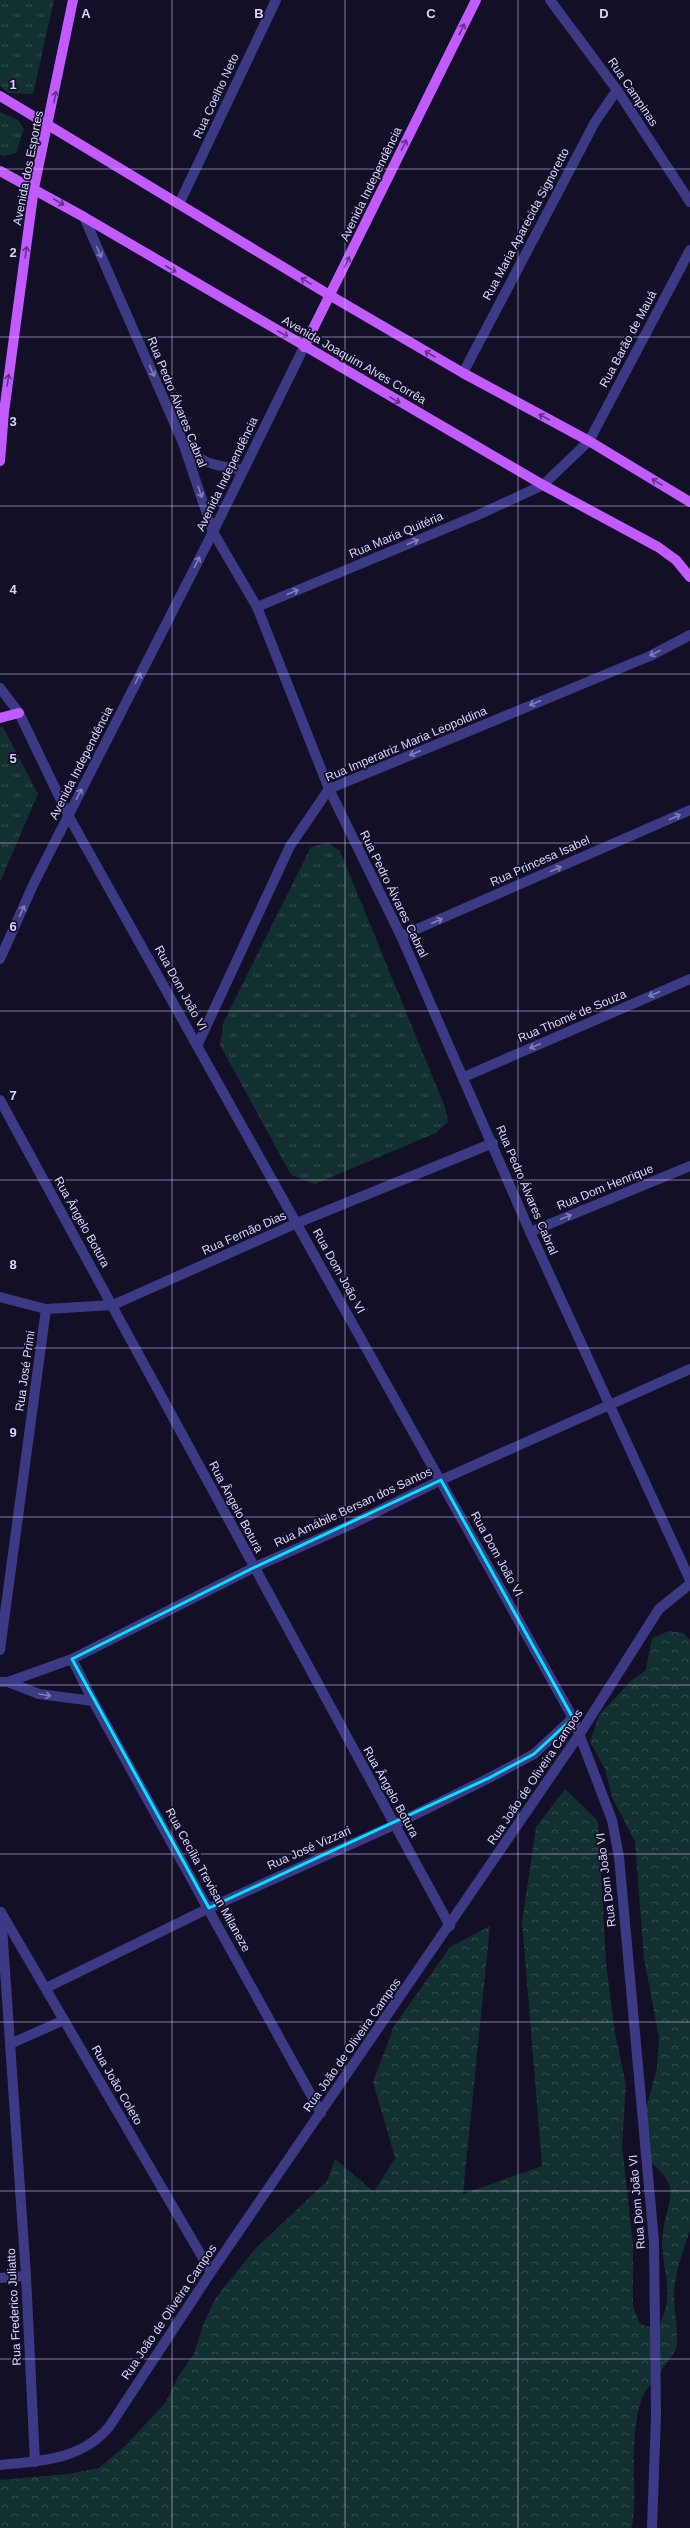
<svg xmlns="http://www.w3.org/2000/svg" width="690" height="2528" viewBox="0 0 690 2528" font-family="Helvetica,sans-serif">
<defs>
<pattern id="grass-tufts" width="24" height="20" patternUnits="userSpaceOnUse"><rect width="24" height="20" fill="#12302f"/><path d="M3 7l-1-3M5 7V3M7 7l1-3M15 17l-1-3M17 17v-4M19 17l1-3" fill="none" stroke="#344d4e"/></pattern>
<pattern id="forest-crowns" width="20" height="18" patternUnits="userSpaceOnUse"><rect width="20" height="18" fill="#12302f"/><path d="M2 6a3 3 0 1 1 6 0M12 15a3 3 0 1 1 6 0" fill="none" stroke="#344d4e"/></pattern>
</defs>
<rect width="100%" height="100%" fill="#130f26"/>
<g fill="url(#grass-tufts)">
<polygon points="0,0 54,0 33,94 8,93 0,86"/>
<polygon points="0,112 18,120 24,129 16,153 3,156 0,154"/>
<polygon points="0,727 3,727 38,794 0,882"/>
<polygon points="328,843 340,851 445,1107 448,1122 436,1133 315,1184 291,1175 220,1045 224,1021 311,847"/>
</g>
<path fill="url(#forest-crowns)" d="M669,1631L683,1633L690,1640V2231C683,2250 675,2272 674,2293C674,2310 678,2328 677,2345C676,2356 646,2385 641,2401C628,2443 638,2486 632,2528H0V2480L68,2474L99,2468L126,2445L166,2402L178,2377L194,2354L203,2325L215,2299L254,2250L327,2181L335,2159L374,2192L395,2158L373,2082L394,2026L450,1947L490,1926L463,2194L542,2166L522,1922L536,1827L565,1789L598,1821L606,1962L615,2033L626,2085L622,2145L633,2245V2307L640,2324L649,2327L659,2325C678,2290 658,2265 663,2232C664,2219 672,2202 670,2189C669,2176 653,2165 644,2156V2116L657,2068L659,2037L644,1959L635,1842L612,1797L605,1769L590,1742L599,1715L631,1681L646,1670L652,1638Z"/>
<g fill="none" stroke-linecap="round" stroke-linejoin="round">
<g stroke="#3d3a85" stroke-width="10">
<polyline points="550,0 617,90 690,202"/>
<polyline points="179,204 276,0"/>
<polyline points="84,217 183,443 213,532 257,607 329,789 401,936 530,1232 690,1580"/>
<polyline points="463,373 595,122 617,90"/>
<path d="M186,446C203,466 218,465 242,470"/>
<polyline points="257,607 478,515 543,485 589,441 690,250"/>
<polyline points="0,688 19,713 68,815 573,1718 612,1820 619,1857 654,2242 656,2415 652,2528"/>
<polyline points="401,936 690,810"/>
<polyline points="0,959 34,883 213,532 304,347"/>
<polyline points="198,1044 290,846 329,789 650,656 690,635"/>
<polyline points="464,1077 690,979"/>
<polyline points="0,1100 450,1926"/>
<polyline points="530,1232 690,1166"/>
<polyline points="0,1297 46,1309 113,1305 297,1223 493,1143"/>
<polyline points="0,1650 46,1309"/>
<polyline points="72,1659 93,1701 321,2113"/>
<polyline points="0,1682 8,1682 72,1659 253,1568 350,1525 441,1480 690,1369"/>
<polyline points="8,1682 39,1694 93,1701"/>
<polyline points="1,1912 26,2276 35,2462"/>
<polyline points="2,1914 211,2272"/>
<polyline points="46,1988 209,1908 394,1825 489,1778 534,1754 573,1718"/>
<polyline points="10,2044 64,2020"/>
<polyline points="0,2278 26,2276"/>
<path d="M0,2465C41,2461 81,2460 109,2427L211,2272L579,1735L659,1609L690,1584"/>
</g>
<g stroke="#c25bff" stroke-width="10">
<polyline points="0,96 331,296 463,373 589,441 690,502"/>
<polyline points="0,171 84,217 543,485 658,547 676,560 690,577"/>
<polyline points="304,347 476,0"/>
<polyline points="0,461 4,412 34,188 73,0"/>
<polyline points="0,718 19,713"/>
</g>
</g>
<defs><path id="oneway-shaft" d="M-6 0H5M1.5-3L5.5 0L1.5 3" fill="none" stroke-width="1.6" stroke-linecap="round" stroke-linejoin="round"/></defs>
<g stroke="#623188">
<use href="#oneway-shaft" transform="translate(462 29) rotate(-64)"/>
<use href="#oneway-shaft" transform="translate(55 97) rotate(-79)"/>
<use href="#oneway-shaft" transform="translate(404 145) rotate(-64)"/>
<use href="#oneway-shaft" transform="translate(59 202) rotate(30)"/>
<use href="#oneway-shaft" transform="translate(26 252) rotate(-82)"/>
<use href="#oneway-shaft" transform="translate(347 262) rotate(-64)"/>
<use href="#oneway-shaft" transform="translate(171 269) rotate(30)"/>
<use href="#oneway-shaft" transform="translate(306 281) rotate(-149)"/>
<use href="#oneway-shaft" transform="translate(283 334) rotate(30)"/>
<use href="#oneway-shaft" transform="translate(430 354) rotate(-150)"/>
<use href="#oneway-shaft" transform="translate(8 380) rotate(-82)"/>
<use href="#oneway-shaft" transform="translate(395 400) rotate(30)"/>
<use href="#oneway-shaft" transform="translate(544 417) rotate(-152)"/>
<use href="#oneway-shaft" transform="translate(657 482) rotate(-149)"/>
</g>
<g stroke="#837fbc">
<use href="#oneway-shaft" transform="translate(99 252) rotate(66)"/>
<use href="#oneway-shaft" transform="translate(152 371) rotate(66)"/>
<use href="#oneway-shaft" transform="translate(200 492) rotate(71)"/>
<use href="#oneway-shaft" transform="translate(413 542) rotate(-23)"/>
<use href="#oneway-shaft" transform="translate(197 562) rotate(-63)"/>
<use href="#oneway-shaft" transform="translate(293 592) rotate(-23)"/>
<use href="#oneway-shaft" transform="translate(655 653) rotate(154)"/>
<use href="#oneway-shaft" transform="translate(138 678) rotate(-63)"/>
<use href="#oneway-shaft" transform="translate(535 703) rotate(157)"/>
<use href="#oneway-shaft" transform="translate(415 753) rotate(157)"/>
<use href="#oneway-shaft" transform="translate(79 794) rotate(-63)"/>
<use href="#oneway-shaft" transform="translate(675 817) rotate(-24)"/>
<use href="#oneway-shaft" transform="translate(556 869) rotate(-24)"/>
<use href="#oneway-shaft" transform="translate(22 911) rotate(-66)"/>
<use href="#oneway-shaft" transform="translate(437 921) rotate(-24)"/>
<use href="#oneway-shaft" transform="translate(654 994) rotate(157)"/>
<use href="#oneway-shaft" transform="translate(535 1046) rotate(157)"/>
<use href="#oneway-shaft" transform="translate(566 1217) rotate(-22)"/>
<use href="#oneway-shaft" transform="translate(45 1695) rotate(9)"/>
</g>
<path fill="none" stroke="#00e5ff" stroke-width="3" stroke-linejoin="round" d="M441,1480L573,1718L534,1754L489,1778L209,1908L72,1659L253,1568Z"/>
<path fill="none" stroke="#d9d4ff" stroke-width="1" stroke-opacity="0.55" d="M172,0V2528M345,0V2528M518,0V2528M0,169H690M0,337H690M0,506H690M0,674H690M0,843H690M0,1011H690M0,1180H690M0,1348H690M0,1517H690M0,1685H690M0,1854H690M0,2022H690M0,2191H690M0,2359H690"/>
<g text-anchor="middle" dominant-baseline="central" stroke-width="3.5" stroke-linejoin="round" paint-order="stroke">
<g font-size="12" fill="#d9d4ff" stroke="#130f26">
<text transform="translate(633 92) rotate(56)">Rua Campinas</text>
<text transform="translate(216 96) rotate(-65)">Rua Coelho Neto</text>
<text transform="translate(28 168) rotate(-79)">Avenida dos Esportes</text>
<text transform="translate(371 184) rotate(-64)">Avenida Independência</text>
<text transform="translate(526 224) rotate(-62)">Rua Maria Aparecida Signoretto</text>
<text transform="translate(628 339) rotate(-62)">Rua Barão de Mauá</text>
<text transform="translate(354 360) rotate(30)">Avenida Joaquim Alves Corrêa</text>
<text transform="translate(177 402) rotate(68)">Rua Pedro Álvares Cabral</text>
<text transform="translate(227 474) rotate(-64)">Avenida Independência</text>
<text transform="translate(396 535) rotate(-23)">Rua Maria Quitéria</text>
<text transform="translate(406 744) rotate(-23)">Rua Imperatriz Maria Leopoldina</text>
<text transform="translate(81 763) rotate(-63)">Avenida Independência</text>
<text transform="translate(540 861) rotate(-24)">Rua Princesa Isabel</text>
<text transform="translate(394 894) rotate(64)">Rua Pedro Álvares Cabral</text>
<text transform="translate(181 988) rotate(61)">Rua Dom João VI</text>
<text transform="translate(572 1016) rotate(-23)">Rua Thomé de Souza</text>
<text transform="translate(605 1187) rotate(-22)">Rua Dom Henrique</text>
<text transform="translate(527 1190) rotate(67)">Rua Pedro Álvares Cabral</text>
<text transform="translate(82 1222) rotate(61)">Rua Ângelo Botura</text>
<text transform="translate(244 1233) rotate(-24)">Rua Fernão Dias</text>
<text transform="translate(339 1271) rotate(61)">Rua Dom João VI</text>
<text transform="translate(25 1371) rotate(-82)">Rua José Primi</text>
<text transform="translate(236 1507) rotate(62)">Rua Ângelo Botura</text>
<text transform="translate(353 1507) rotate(-25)">Rua Amábile Bersan dos Santos</text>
<text transform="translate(497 1554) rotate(61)">Rua Dom João VI</text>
<text transform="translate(535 1777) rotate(-56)">Rua João de Oliveira Campos</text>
<text transform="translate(391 1792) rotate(61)">Rua Ângelo Botura</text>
<text transform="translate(309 1848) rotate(-24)">Rua José Vizzari</text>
<text transform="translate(208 1880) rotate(61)">Rua Cecília Trevisan Milaneze</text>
<text transform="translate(606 1880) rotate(-97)">Rua Dom João VI</text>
<text transform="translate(352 2045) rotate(-55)">Rua João de Oliveira Campos</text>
<text transform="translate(117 2085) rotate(60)">Rua João Coleto</text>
<text transform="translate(637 2202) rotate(-95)">Rua Dom João VI</text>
<text transform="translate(14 2307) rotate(-93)">Rua Frederico Juliatto</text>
<text transform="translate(169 2312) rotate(-56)">Rua João de Oliveira Campos</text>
</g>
</g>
<g font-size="13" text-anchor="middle" font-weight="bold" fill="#d9d4ff" stroke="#130f26" stroke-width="3.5" stroke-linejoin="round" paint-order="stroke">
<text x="86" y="18">A</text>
<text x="259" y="18">B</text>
<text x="431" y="18">C</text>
<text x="604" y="18">D</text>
<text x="13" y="89">1</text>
<text x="13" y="257">2</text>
<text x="13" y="426">3</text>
<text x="13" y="594">4</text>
<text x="13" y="763">5</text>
<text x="13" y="931">6</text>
<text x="13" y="1100">7</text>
<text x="13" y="1269">8</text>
<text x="13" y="1437">9</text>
</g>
</svg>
